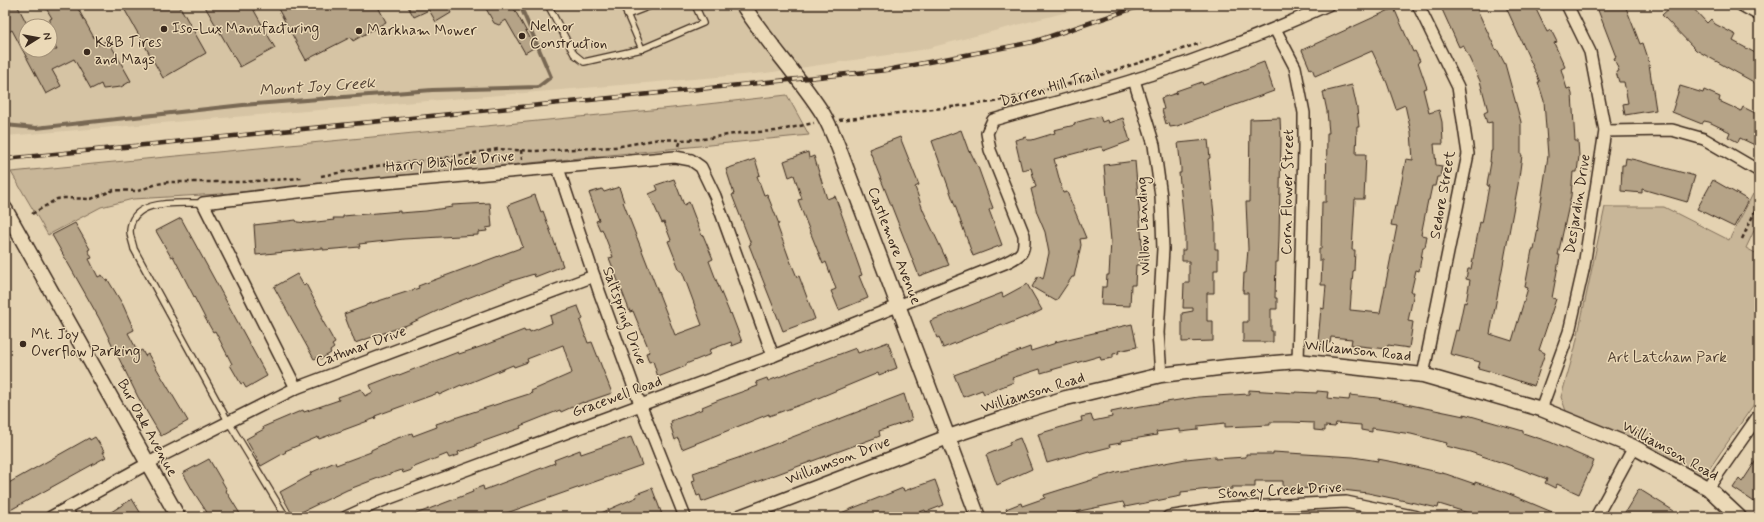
<svg xmlns="http://www.w3.org/2000/svg" width="1764" height="522" viewBox="0 0 1764 522" font-family="Mynerve,sans-serif">
<rect width="100%" height="100%" fill="#e4d2b1"/>
<filter id="ink" filterUnits="userSpaceOnUse"><feTurbulence type="fractalNoise" baseFrequency=".025" numOctaves="2"/><feDisplacementMap in="SourceGraphic" scale="8" xChannelSelector="R" yChannelSelector="G"/><feConvolveMatrix kernelMatrix="1 2 1 2 8 2 1 2 1" color-interpolation-filters="sRGB"/></filter>
<g filter="url(#ink)">
<path fill="#d6c4a4" fill-rule="evenodd" d="M5,5H1094L921,50L766,73L6,136ZM26,26H50V50H26Z"/>
<g fill="#c8b698" stroke="#82705b">
<polygon points="787,95 809,135 220,194 133,199 101,207 48,235 11,172 672,108"/>
<polygon points="1753,194 1759,197 1759,220 1746,248 1759,255 1759,397 1707,472 1691,477 1614,434 1566,411 1561,397 1575,348 1605,207 1664,207 1729,240"/>
</g>
<g fill="none" stroke-linecap="round" stroke-linejoin="round">
<polyline stroke="#786753" stroke-width="4" points="5,125 36,128 243,105 432,90 538,87 551,77 520,5"/>
</g>
<g fill="#b5a387" stroke="#3b2a1e">
<polygon points="5,5 17,5 26,22 26,50 57,50 50,38 50,19 52,18 44,5 76,5 98,45 108,40 131,81 121,87 103,89 101,84 91,89 74,59 52,70 61,86 46,94 12,30 5,34"/>
<polygon points="122,5 179,5 206,53 163,78"/>
<polygon points="204,5 251,5 275,48 240,67"/>
<polygon points="276,5 377,5 386,22 353,41 351,37 306,60"/>
<polygon points="407,5 447,5 451,13 436,22 429,10 414,17"/>
<polygon points="484,5 512,5 535,47 525,53 506,20 499,25 494,23"/>
<polygon points="1440,5 1475,5 1496,50 1497,49 1505,64 1521,122 1521,155 1522,155 1518,185 1490,334 1512,341 1528,288 1525,287 1532,250 1534,250 1538,228 1537,227 1548,156 1544,101 1538,82 1540,82 1505,5 1534,5 1547,32 1551,30 1557,42 1554,43 1565,67 1561,69 1567,89 1570,88 1572,94 1575,141 1578,141 1579,156 1577,172 1573,172 1571,196 1558,255 1560,255 1552,298 1556,299 1539,350 1545,353 1534,386 1489,371 1489,372 1478,369 1480,362 1450,354 1456,330 1458,331 1464,302 1466,303 1470,280 1466,279 1468,269 1471,269 1480,222 1482,223 1487,197 1489,186 1487,185 1491,162 1490,162 1491,151 1492,151 1492,122 1487,123 1484,113 1488,111 1480,81 1463,45 1459,47"/>
<polygon points="1596,5 1625,5 1640,44 1643,43 1648,58 1656,110 1625,115 1623,104 1628,103 1624,82 1619,82 1616,72 1619,71 1614,58 1616,57"/>
<polygon points="1673,5 1690,5 1707,23 1711,19 1715,24 1736,35 1733,41 1759,55 1759,85 1696,50 1662,15"/>
<polygon points="1394,8 1413,52 1415,51 1420,61 1418,62 1427,88 1423,89 1429,113 1439,110 1442,122 1443,144 1434,144 1436,165 1442,166 1440,177 1437,177 1435,186 1432,186 1429,200 1428,200 1421,235 1427,236 1425,247 1423,247 1419,271 1416,270 1411,292 1414,292 1408,321 1413,322 1409,348 1388,345 1387,349 1351,345 1352,339 1331,337 1330,343 1318,342 1321,308 1324,309 1326,285 1321,285 1322,260 1319,260 1319,249 1321,249 1322,202 1326,202 1327,133 1329,133 1327,111 1323,92 1352,85 1357,108 1359,127 1357,127 1356,154 1366,154 1364,199 1355,199 1352,250 1355,250 1354,271 1353,271 1350,310 1380,313 1397,226 1391,225 1395,206 1397,206 1406,159 1413,160 1411,132 1405,105 1396,109 1387,83 1372,51 1315,76 1312,68 1310,69 1302,50"/>
<polygon points="1264,62 1274,91 1177,126 1170,127 1169,123 1166,124 1162,110 1164,109 1161,98 1177,93 1176,91 1202,82 1203,85"/>
<polygon points="1680,86 1703,93 1704,90 1720,97 1719,101 1741,111 1743,107 1759,115 1759,147 1740,138 1738,142 1728,137 1730,132 1709,122 1704,121 1702,124 1672,112"/>
<polygon points="1100,116 1102,122 1107,120 1108,123 1123,118 1130,141 1103,151 1102,147 1099,147 1054,159 1063,193 1067,192 1086,238 1080,239 1081,245 1074,277 1072,277 1056,301 1032,287 1038,276 1043,279 1049,253 1045,232 1037,213 1031,189 1036,187 1031,168 1022,170 1015,140 1026,137 1027,140 1032,140 1055,133 1054,130 1075,125 1074,123"/>
<polygon points="1280,118 1281,140 1279,237 1278,262 1276,262 1275,298 1277,298 1277,309 1271,309 1271,331 1273,331 1273,342 1243,342 1243,322 1248,322 1248,293 1243,293 1244,273 1246,273 1248,249 1246,202 1249,202 1250,119"/>
<polygon points="961,130 969,152 970,151 978,167 987,192 993,208 989,210 1002,245 973,256 932,141"/>
<polygon points="900,137 919,185 915,187 923,210 949,265 919,276 869,149"/>
<polygon points="1208,140 1210,158 1208,159 1215,224 1215,249 1218,249 1218,270 1214,270 1214,293 1207,293 1207,321 1213,321 1213,341 1182,342 1182,313 1193,311 1193,308 1183,308 1184,283 1189,283 1189,261 1182,261 1182,250 1185,250 1185,234 1179,173 1181,173 1181,168 1178,143"/>
<polygon points="808,152 809,158 814,156 827,199 835,196 847,229 846,230 862,275 859,276 868,298 839,310 831,291 836,289 826,262 823,264 805,219 798,200 802,199 794,175 789,177 784,161"/>
<polygon points="1626,158 1636,160 1695,176 1687,202 1642,189 1642,193 1621,191 1622,165 1625,165"/>
<polygon points="755,159 760,175 757,176 764,195 767,194 779,224 777,225 789,258 797,277 799,276 815,319 783,331 749,245 751,244 732,195 734,194 726,169"/>
<polygon points="1135,161 1140,219 1142,243 1140,265 1136,265 1135,285 1131,285 1130,306 1101,305 1102,287 1106,287 1107,275 1109,275 1111,241 1104,165"/>
<polygon points="674,179 684,205 689,202 702,236 703,235 713,259 709,261 720,290 730,314 731,313 742,342 732,346 731,342 709,350 711,354 686,364 686,366 658,377 653,361 649,362 646,353 650,352 633,311 630,312 613,268 609,258 613,257 602,229 600,230 596,221 599,220 589,193 602,189 604,192 619,187 624,202 623,202 675,335 702,325 682,271 680,271 668,241 671,240 664,222 662,223 649,194 658,190 656,185"/>
<polygon points="1713,180 1748,200 1734,227 1697,209"/>
<polygon points="535,195 541,212 543,211 563,266 535,277 534,274 511,281 450,305 407,325 355,343 344,314 366,306 366,305 419,288 418,286 523,247 508,205"/>
<polygon points="490,203 492,227 486,228 487,231 478,232 478,235 404,239 359,244 360,247 323,250 323,248 256,255 254,225 296,220 297,222 308,223 334,220 333,218 343,218 343,216 400,211 400,213 426,211 452,207 452,205"/>
<polygon points="181,218 267,376 246,388 243,383 241,384 230,365 232,364 215,331 213,332 205,318 173,256 171,257 156,231"/>
<polygon points="75,223 90,249 88,250 92,258 89,259 98,277 102,275 106,281 108,280 123,305 134,330 128,333 138,352 142,350 145,356 148,354 188,421 161,436 138,397 99,318 52,235"/>
<polygon points="297,274 304,286 306,284 323,317 321,318 335,343 332,345 334,348 330,351 331,353 321,359 319,357 314,359 274,287"/>
<polygon points="1027,284 1042,310 1026,318 1025,317 1003,326 1002,324 943,348 939,337 937,338 930,321 1002,293 1003,297"/>
<polygon points="578,306 583,319 580,321 588,343 592,342 612,393 583,403 583,402 561,412 560,410 520,426 521,428 476,444 476,446 458,452 459,455 449,458 447,454 412,468 412,470 403,473 402,470 381,477 347,490 293,516 280,492 311,475 310,473 335,462 336,465 371,452 371,450 392,440 412,433 413,436 437,427 436,424 532,393 531,391 572,373 563,345 527,359 528,362 514,367 513,365 462,386 461,385 439,395 438,393 375,416 376,418 349,428 319,439 318,437 285,451 286,452 261,466 246,439 264,429 263,427 303,410 304,412 339,400 338,397 361,389 365,396 373,392 370,385 393,376 394,377 458,352 459,354 480,347 524,330 525,332 529,330 530,332 552,323 550,316"/>
<polygon points="1132,324 1137,347 1118,351 1119,353 1113,354 1113,358 1101,360 1100,356 1041,373 1040,369 1018,376 1012,378 1014,382 984,394 982,390 963,397 954,375 1030,347 1031,351 1056,343 1055,342"/>
<polygon points="888,342 897,368 879,375 878,373 811,401 769,416 769,414 682,449 678,438 675,440 670,424 672,423 671,421 703,409 702,407 719,400 758,386 756,382 767,378 768,381 856,348 858,353"/>
<polygon points="1249,390 1295,393 1295,392 1317,393 1317,391 1328,392 1327,398 1349,400 1350,395 1377,398 1464,416 1464,414 1523,431 1523,433 1550,442 1594,461 1579,494 1557,484 1555,488 1545,483 1547,479 1515,467 1470,452 1446,446 1447,443 1411,434 1372,428 1372,432 1361,430 1361,425 1336,423 1335,427 1325,426 1325,431 1314,430 1314,423 1290,422 1270,422 1270,425 1225,427 1225,423 1198,426 1198,430 1180,432 1180,429 1156,432 1157,435 1121,441 1121,443 1109,445 1110,447 1090,452 1089,451 1047,463 1038,434 1082,421 1081,417 1091,415 1093,421 1112,417 1111,412 1135,407 1198,397 1249,394"/>
<polygon points="904,394 912,420 879,431 880,436 702,502 700,495 697,496 692,481 695,480 693,473 738,458"/>
<polygon points="95,437 105,452 103,452 106,457 5,513 5,485 89,438 90,440"/>
<polygon points="631,437 642,465 504,514 505,517 408,517 473,492 472,490 483,486 484,490 555,463 554,460 580,450 581,454"/>
<polygon points="1020,438 1032,469 997,485 986,455 1010,445 1009,442"/>
<polygon points="1273,452 1353,457 1378,461 1378,459 1399,463 1446,474 1475,484 1475,482 1500,490 1564,517 1474,517 1475,515 1439,504 1438,508 1368,493 1334,489 1283,488 1283,481 1255,481 1255,487 1232,487 1232,489 1220,490 1220,488 1181,492 1181,496 1125,507 1123,502 1080,511 1063,517 996,517 1007,512 1006,509 1021,503 1022,506 1045,498 1044,495 1117,472 1186,459 1215,456 1215,459 1246,457 1246,454 1273,454"/>
<polygon points="1759,456 1759,505 1733,488 1739,479 1742,482"/>
<polygon points="209,459 227,490 226,491 242,517 210,517 193,491 183,473"/>
<polygon points="935,480 944,505 926,512 925,510 906,517 831,517 903,488 904,491"/>
<polygon points="652,488 663,517 592,517 637,497 636,494"/>
<polygon points="1639,489 1674,511 1670,517 1622,517"/>
<polygon points="132,499 143,517 103,517"/>
</g>
<g fill="none" stroke-linecap="round" stroke-linejoin="round">
<g stroke="#3b2a1e" stroke-width="8">
<g id="service">
<polyline points="548,5 574,54 584,62 642,49 703,23 695,5"/>
<polyline points="623,5 642,49"/>
<polyline points="627,15 653,5"/>
<path d="M203,203C181,204 131,197 130,231C130,237 133,243 134,249L228,421L286,517"/>
<polyline points="68,507 74,517"/>
</g>
</g>
<g stroke="#3b2a1e" stroke-width="14">
<g id="minor">
<polyline points="1418,5 1458,87 1468,154 1423,375"/>
<polyline points="1741,5 1759,15"/>
<polyline points="1275,29 1295,67 1304,113 1304,149 1298,361"/>
<polyline points="1134,80 1154,145 1161,196 1163,249 1158,333 1161,375"/>
<polyline points="1605,131 1672,130 1704,139 1759,171"/>
<polyline points="558,168 599,291 640,404 685,517"/>
<polyline points="296,388 203,203 341,187 675,157 691,160 701,167 715,196 773,356"/>
<polyline points="1541,409 1569,332 1584,266 1605,131 1590,52 1567,5"/>
<polyline points="1708,488 1759,415"/>
<polyline points="51,517 165,454 296,388 594,276"/>
<path d="M346,517L379,502L773,356L1005,263C1021,255 1025,254 1024,235L990,150L987,133L993,120C1066,99 1139,81 1210,54C1250,39 1289,23 1328,5"/>
<polyline points="1168,517 1224,508 1346,502 1417,517"/>
<polyline points="1596,517 1634,447"/>
</g>
</g>
<g stroke="#3b2a1e" stroke-width="17">
<g id="tertiary">
<path d="M743,5C767,43 799,76 823,114C833,131 840,151 847,170L978,517"/>
<polyline points="5,209 178,517"/>
<polyline points="740,517 948,437 1021,412 1066,398 1161,375 1227,367 1298,361 1423,375 1541,409 1634,447 1708,488 1739,517"/>
</g>
</g>
<g stroke="#3b2a1e" stroke-width="2.5" stroke-dasharray="4 3" stroke-linecap="butt">
<polyline points="839,120 994,102 1085,80 1201,43"/>
<polyline points="679,146 681,140 703,139 740,133 776,131 814,123"/>
<polyline points="521,150 522,160"/>
<polyline points="321,176 389,164 433,160 498,149 534,151 615,147 659,139 681,140"/>
<polyline points="32,214 57,199 64,198 91,199 114,190 138,191 157,184 169,182 240,182 302,178"/>
<polyline points="1742,239 1759,203"/>
</g>
<use href="#service" stroke="#ebd9b7" stroke-width="5.5"/>
<use href="#minor" stroke="#ebd9b7" stroke-width="11"/>
<use href="#tertiary" stroke="#ebd9b7" stroke-width="14"/>
<g stroke="#3b2a1e" stroke-width="4.5">
<polyline id="rail" points="5,159 887,70 1033,42 1143,5"/>
</g>
<use href="#rail" stroke="#ebd9b7" stroke-width="3" stroke-dasharray="9" stroke-linecap="butt"/>
</g>
</g>
<g fill="#3b2a1e" stroke="#ebd9b7" stroke-width="1.5">
<circle cx="164" cy="29" r="4"/>
<circle cx="359" cy="31" r="4"/>
<circle cx="522" cy="36" r="4"/>
<circle cx="87" cy="52" r="4"/>
<circle cx="23" cy="344" r="4"/>
</g>
<g text-anchor="middle" dominant-baseline="central" stroke-width="3" stroke-linejoin="round" paint-order="stroke">
<g font-size="15" fill="#3b2a1e" stroke="#ebd9b7" text-anchor="start">
<text x="530" y="27">Nelnor<tspan x="530" dy="17">Construction</tspan></text>
<text x="172" y="29">Iso-Lux Manufacturing</text>
<text x="367" y="31">Markham Mower</text>
<text x="95" y="43">K&amp;B Tires<tspan x="95" dy="17">and Mags</tspan></text>
<text x="31" y="335">Mt. Joy<tspan x="31" dy="17">Overflow Parking</tspan></text>
</g>
<g font-size="15" fill="#3b2a1e" stroke="#ebd9b7">
<text transform="translate(1050 88) rotate(-16)">Darren Hill Trail</text>
<text transform="translate(450 162) rotate(-5)">Harry Blaylock Drive</text>
<text transform="translate(1288 192) rotate(-89)">Corn Flower Street</text>
<text transform="translate(1443 195) rotate(-80)">Sedore Street</text>
<text transform="translate(1578 204) rotate(-81)">Desjardin Drive</text>
<text transform="translate(1144 226) rotate(-92)">Willow Landing</text>
<text transform="translate(894 246) rotate(69)">Castlemore Avenue</text>
<text transform="translate(624 316) rotate(70)">Saltspring Drive</text>
<text transform="translate(361 347) rotate(-20)">Cathmar Drive</text>
<text transform="translate(1358 351) rotate(6)">Williamson Road</text>
<text transform="translate(1033 393) rotate(-17)">Williamson Road</text>
<text transform="translate(617 397) rotate(-20)">Gracewell Road</text>
<text transform="translate(147 428) rotate(61)">Bur Oak Avenue</text>
<text transform="translate(1670 451) rotate(29)">Williamson Road</text>
<text transform="translate(838 461) rotate(-21)">Williamson Drive</text>
<text transform="translate(1280 491) rotate(-3)">Stoney Creek Drive</text>
</g>
<g font-size="15" fill="#503f30" stroke="#ebd9b7">
<text x="1667" y="358">Art Latcham Park</text>
</g>
<g font-size="16" font-style="italic" fill="#544334" stroke="#ebd9b7">
<text transform="translate(317 87) rotate(-4)">Mount Joy Creek</text>
</g>
</g>
<rect width="1764" height="522" fill="none" stroke="#ebd9b7" stroke-width="20"/>
<rect x="10" y="10" width="1744" height="502" fill="none" stroke="#3b2a1e" stroke-width="1.5" filter="url(#ink)"/>
<g transform="translate(38 38) rotate(79)"><circle r="19" fill="#ebd9b7" stroke="#a5937a"/>
<path d="M0-3L7 15L0 10L-7 15Z" fill="#3b2a1e"/>
<text y="-6" font-size="11" font-weight="bold" text-anchor="middle" fill="#3b2a1e">N</text>
</g>
</svg>
